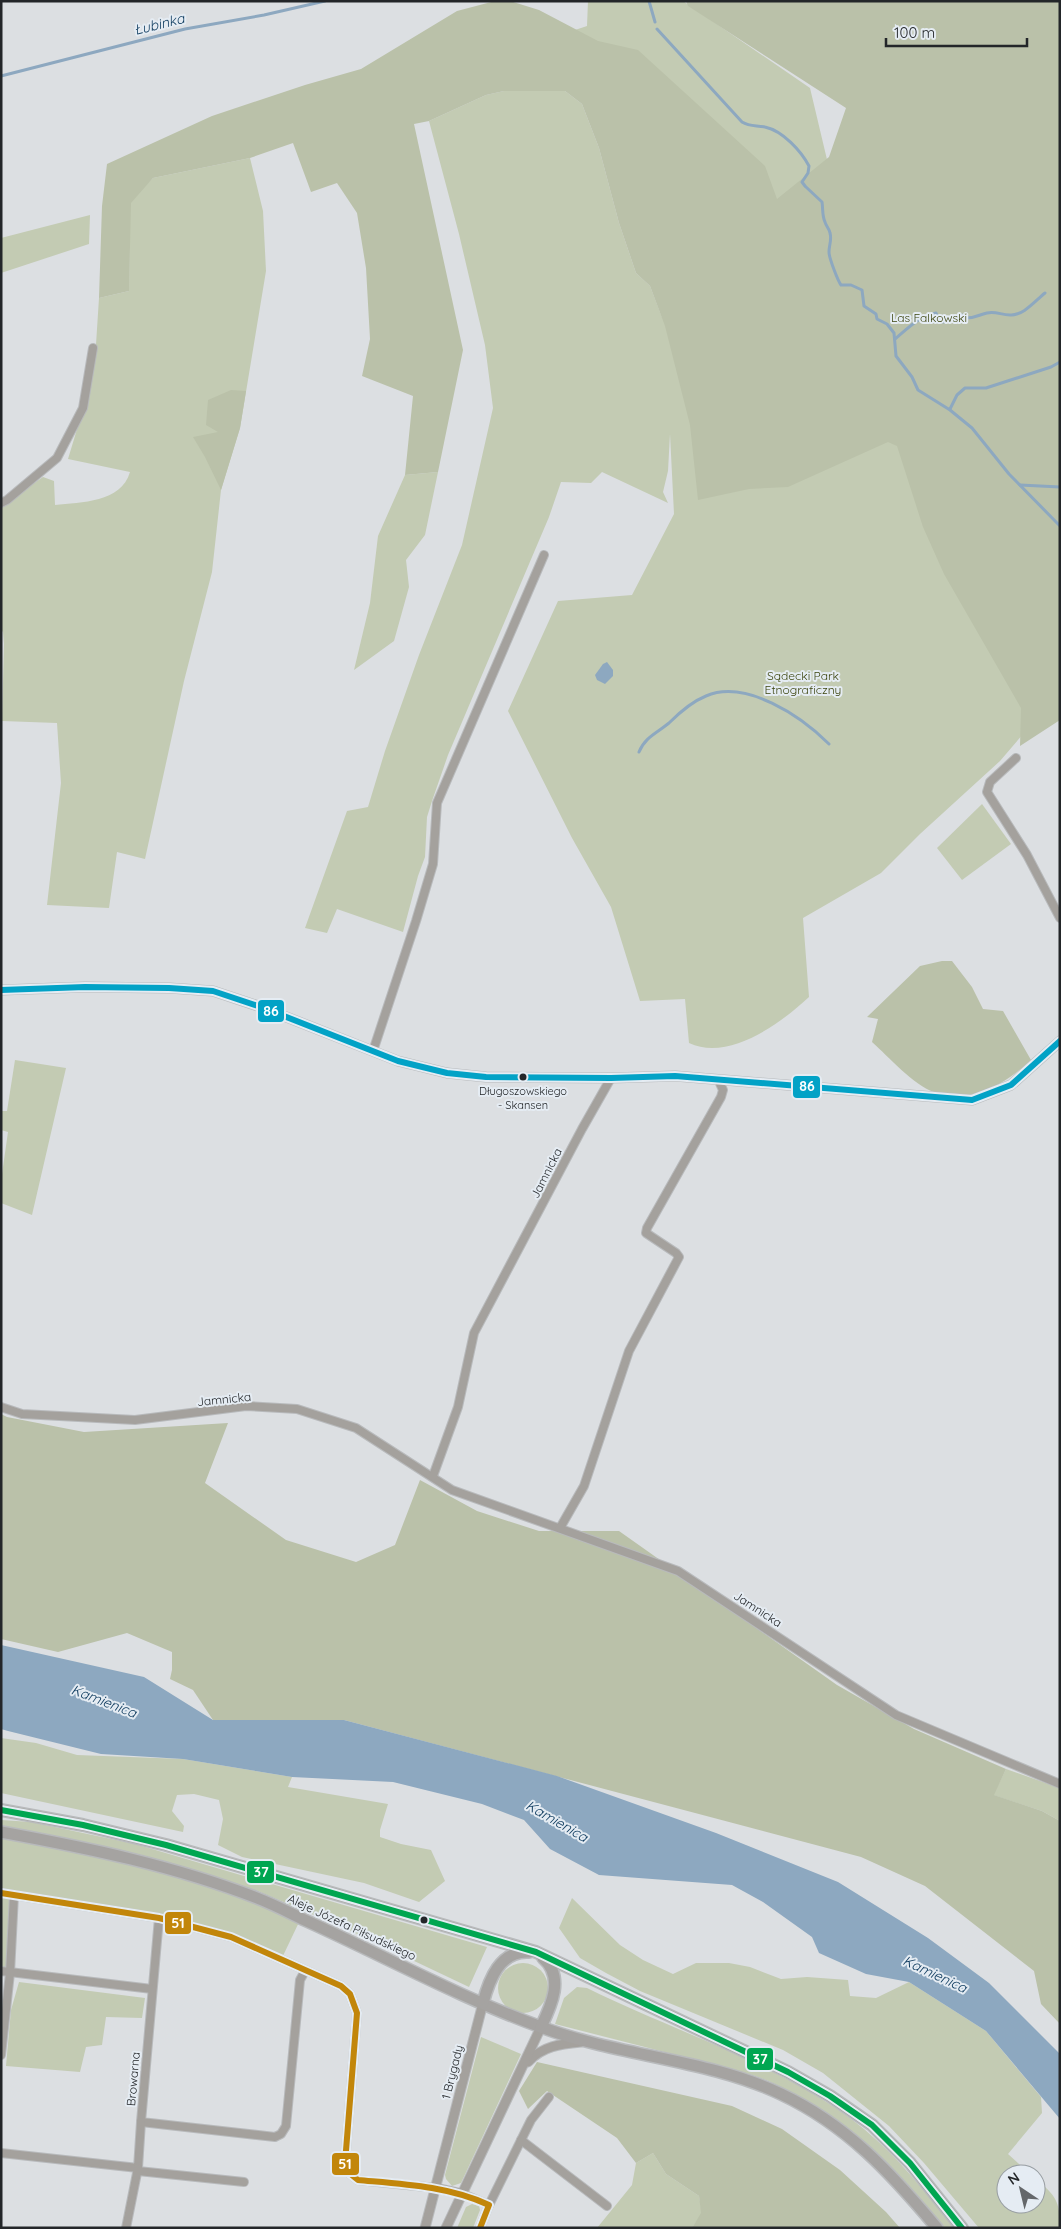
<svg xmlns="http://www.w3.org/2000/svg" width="1061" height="2229" viewBox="0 0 1061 2229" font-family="Quicksand,sans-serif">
<rect width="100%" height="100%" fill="#dcdfe2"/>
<g fill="#c3cbb3">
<path d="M588,1H683L810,88L872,349L1041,713L1000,761L920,834L881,873L803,918L809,997C781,1023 729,1062 689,1043L685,999L640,1001L611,907L572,838L508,711L558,601L632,595L674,514L670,434L668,471L663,492L668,503L602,472L591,483L561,482L549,517L448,755L432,801L427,817L425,857L418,876L403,932L337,909L327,933L305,928L347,811L368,807L385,751L419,655L462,545L493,408L485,345L459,234L429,121L486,95L504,91H565L582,104L599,148L619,223L636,273L650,286L663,320L572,31L587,26Z"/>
<path d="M250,158L263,211L266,271L240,428L221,490L212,572L184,681L145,859L117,852L109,908L47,905L61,783L57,723L2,721L4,644L3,632L1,630V506L43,477L54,481L55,505C81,502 121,503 130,472L68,459L91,383L95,360L99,298L129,291L130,200L153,178Z"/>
<polygon points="90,215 89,244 1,273 1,238"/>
<polygon points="438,472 425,535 406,560 409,587 394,641 354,670 370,603 378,536 405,475"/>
<polygon points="982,804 1011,844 962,880 937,848"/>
<polygon points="15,1060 66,1068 32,1215 1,1203 1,1181 8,1132 1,1130 1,1111 7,1111"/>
<polygon points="1,1738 36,1743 77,1755 183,1759 292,1777 288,1787 388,1804 380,1830 380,1837 401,1844 431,1850 445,1881 419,1902 364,1883 242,1857 218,1845 223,1819 219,1800 194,1794 177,1795 172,1811 184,1826 183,1832 1,1793"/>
<polygon points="1006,1769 1060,1788 1060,1821 1042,1811 993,1795"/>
<polygon points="1,1820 31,1822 135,1844 487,1947 469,1987 351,1931 258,1891 123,1851 1,1826"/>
<polygon points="1,1832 143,1863 301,1918 281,1960 231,1937 186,1925 15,1895 10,1973 1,1971"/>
<path d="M572,1898L620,1945L643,1960L673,1974L696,1963H729L750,1967L781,1979L807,1977L848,1980L850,1996L876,1998L909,1982L986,2031L1041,2097L1042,2113L1008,2154L1030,2174H1006V2204H1036V2179C1056,2196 1060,2201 1060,2228H979L924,2163L889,2126L823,2073L783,2050L640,1991L606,1973L580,1958L559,1928Z"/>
<circle cx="523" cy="1988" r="25"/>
<polygon points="19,1982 145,1998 142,2018 106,2017 102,2045 86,2047 80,2072 6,2066 11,2010"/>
<path d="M577,1987L587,1988C676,2032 788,2067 864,2129C899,2158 926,2193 954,2228H945C895,2166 848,2118 775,2084C747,2071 715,2065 684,2057C641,2046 598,2035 555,2024L564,1998Z"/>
<polygon points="481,2037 521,2054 461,2183 452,2186 446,2179 445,2175"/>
<polygon points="653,2153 666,2174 699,2196 702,2213 692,2228 597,2228 632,2185 636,2163"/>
<polygon points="472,2204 479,2206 480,2210 473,2228 457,2228 466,2207"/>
</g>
<g fill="#bac1a9">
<polygon points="495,1 510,1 539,10 598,41 638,50 765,166 777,199 829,157 846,108 688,6 686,1 1060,1 1060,720 1020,746 1021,708 944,574 923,527 897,446 888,442 788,487 749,489 698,500 690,425 665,326 650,286 636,273 619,223 599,148 582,104 565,91 504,91 486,95 429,121 414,124 463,350 438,472 405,475 413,396 362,376 370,339 366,268 357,213 337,183 311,192 293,143 250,158 153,178 131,203 129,291 99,298 102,206 107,164 212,116 305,85 361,69 457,11"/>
<polygon points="231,390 246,391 240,428 221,490 205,457 193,437 218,432 206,425 208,400"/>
<path d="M942,961H952L972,987L983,1009L1003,1011L1031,1060C1006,1084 970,1105 934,1092C913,1085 889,1057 872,1042L878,1019L867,1017L920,966Z"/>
<polygon points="1,1414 7,1417 84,1432 228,1423 205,1483 286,1540 356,1562 395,1545 420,1480 477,1511 539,1531 619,1531 837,1685 914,1729 1006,1769 994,1795 1042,1811 1060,1821 1060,2024 1041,2004 1034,1971 925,1886 861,1857 344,1720 213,1720 193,1690 170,1679 172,1670 172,1652 127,1633 58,1652 1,1639"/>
<polygon points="537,2062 732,2106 782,2129 840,2170 886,2212 900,2228 692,2228 701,2213 699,2196 666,2174 653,2153 636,2163 617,2138 547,2091 528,2109 519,2091"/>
</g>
<g fill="#8da8c0">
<polygon points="607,662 613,670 613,676 605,684 597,680 595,675 603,664"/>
<polygon points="1,1645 144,1677 213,1720 344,1720 557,1776 716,1833 838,1882 928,1938 989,1983 1060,2054 1060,2119 986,2031 909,1982 866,1974 819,1953 812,1937 763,1902 732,1885 599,1875 550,1849 524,1820 482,1804 393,1782 292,1777 183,1759 101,1754 8,1731 1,1729"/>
</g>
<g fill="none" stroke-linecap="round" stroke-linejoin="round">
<g stroke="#8da8c0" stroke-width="3">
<polyline points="649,1 655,22"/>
<path d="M657,29L742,122C750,127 757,125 765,127C783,131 801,151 809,166L808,173L802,182L805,186"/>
<polyline points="1,76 185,29 264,15 325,1"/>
<path d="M806,187L822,202C823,208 822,216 825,222C826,226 829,228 830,233C832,240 829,245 829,252C829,258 838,281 841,285H851L862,290L864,306L876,314L877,319L887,324L894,333L896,356L912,377L918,390L950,410L972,428L1009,474L1060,526"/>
<path d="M895,339C907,329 919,316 936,313L939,320L943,322L962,315L964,318C973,319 978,315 987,313C996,311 1001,315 1010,315C1023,316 1035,301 1045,293"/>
<polyline points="950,409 957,395 965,388 986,388 1051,367 1060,362"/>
<polyline points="1020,485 1060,487"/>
<path d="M639,752C645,737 657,733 669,723C680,712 691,702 706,696C746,679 801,716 829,744"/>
</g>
<g stroke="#b8babc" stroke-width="10">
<g id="minor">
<polyline points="1,503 7,500 57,458 83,408 93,348"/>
<polyline points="1016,758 990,782 987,792 1027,855 1060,918"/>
<polyline points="373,1051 416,921 433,864 437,803 544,555"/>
<polyline points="1,1407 22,1414 135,1420 246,1406 297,1409 356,1428 452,1490 678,1571 896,1715 1060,1784"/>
<polyline points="433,1476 458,1407 474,1333 582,1129 611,1078"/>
<polyline points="560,1528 584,1486 629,1351 679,1257 676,1253 646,1233 647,1228 721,1097 723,1090 718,1079"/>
<polyline points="1,1893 159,1918 231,1937 341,1986 350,1994 357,2013 345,2163 348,2172 358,2180 436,2188"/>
<polyline points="159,1918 141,2122 275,2137 281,2134 286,2126 300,1980 305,1971"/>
<polyline points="1,1971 152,1989"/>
<polyline points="1,2055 10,1973 14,1895"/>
<polyline points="521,2140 607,2206"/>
<polyline points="1,2153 138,2168 141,2122"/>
<polyline points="138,2171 244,2182"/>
<polyline points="463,2194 489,2205 480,2228"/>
<polyline points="489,2205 531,2120 549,2097"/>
<polyline points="126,2228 138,2168"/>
</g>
</g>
<g stroke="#b8babc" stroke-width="11">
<g id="tertiary">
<polyline points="1,990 85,987 169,988 213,991 261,1007 398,1061 447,1073 486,1077 611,1078 675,1076 972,1100 1011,1085 1060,1041"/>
<path d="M528,2062C542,2046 561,2044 581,2042"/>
<polyline points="436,2188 463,2194"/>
<polyline points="425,2228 483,2003"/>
<polyline points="446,2228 541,2027"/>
</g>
</g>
<g stroke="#b8babc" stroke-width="14">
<g id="primary">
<polyline points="1,1810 83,1825 166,1845 536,1952 788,2072 830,2096 872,2125 910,2163 962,2228"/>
<path d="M1,1832C88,1848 175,1866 257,1898C275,1905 292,1914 309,1922C386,1957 461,1998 541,2027C617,2056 708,2059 781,2094C847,2125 891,2173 937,2228"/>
<path d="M483,2003C489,1980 500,1950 529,1952"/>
<path d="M541,2027C551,2006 565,1977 543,1958"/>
</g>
</g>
<use href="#minor" stroke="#a4a19d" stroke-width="8"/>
<use href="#tertiary" stroke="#a4a19d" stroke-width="9"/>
<use href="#primary" stroke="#a5a3a1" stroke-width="11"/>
<g stroke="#e5ecf3" stroke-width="10">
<polyline id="bus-1" points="1,990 85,987 169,988 213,991 261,1007 398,1061 447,1073 486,1077 611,1078 675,1076 972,1100 1011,1085 1060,1041"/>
</g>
<g stroke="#e5ecf3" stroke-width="10">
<polyline id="bus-2" points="1,1810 83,1825 166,1845 536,1952 788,2072 830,2096 872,2125 910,2163 962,2228"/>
</g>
<g stroke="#e5ecf3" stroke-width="10">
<path id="bus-3" d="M1,1893L159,1918L231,1937L341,1986L350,1994L357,2013L345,2163L348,2172L358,2180C402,2184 448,2186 489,2205L480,2228"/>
</g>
<use href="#bus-1" stroke="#02a2c6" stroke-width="6"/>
<use href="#bus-2" stroke="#00a651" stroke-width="6"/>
<use href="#bus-3" stroke="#c2860a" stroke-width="6"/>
</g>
<g fill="#232629" stroke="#e5ecf3" stroke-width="2">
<circle cx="523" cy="1077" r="4.5"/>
<circle cx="424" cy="1920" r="4.5"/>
</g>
<g text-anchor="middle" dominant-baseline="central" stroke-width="4" stroke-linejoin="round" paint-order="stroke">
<g font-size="11" fill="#232629" stroke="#e5ecf3">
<text x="523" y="1091">Długoszowskiego<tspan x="523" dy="14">- Skansen</tspan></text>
</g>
<g font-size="12" fill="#3b440d" stroke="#e5ecf3">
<text x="929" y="317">Las Falkowski</text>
<text x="803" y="675">Sądecki Park<tspan x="803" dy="14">Etnograficzny</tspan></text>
</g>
<g font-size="12" fill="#232629" stroke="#e5ecf3">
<text transform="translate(546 1173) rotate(-63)">Jamnicka</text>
<text transform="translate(224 1399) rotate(-6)">Jamnicka</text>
<text transform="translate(758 1609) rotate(33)">Jamnicka</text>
<text transform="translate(352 1927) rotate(25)">Aleje Józefa Piłsudskiego</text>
<text transform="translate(452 2072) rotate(-76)">1 Brygady</text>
<text transform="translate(133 2079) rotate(-85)">Browarna</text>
</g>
<g font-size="14" font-style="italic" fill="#123e61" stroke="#e5ecf3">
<text transform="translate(159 24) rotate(-14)">Łubinka</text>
<text transform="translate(104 1701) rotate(21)">Kamienica</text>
<text transform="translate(557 1821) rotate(30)">Kamienica</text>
<text transform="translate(935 1974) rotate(25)">Kamienica</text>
</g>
</g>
<g stroke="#e5ecf3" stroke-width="2">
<rect x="257" y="999" width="28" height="24" rx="5" fill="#02a2c6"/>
<rect x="792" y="1075" width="29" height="24" rx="5" fill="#02a2c6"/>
<rect x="246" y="1860" width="29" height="24" rx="5" fill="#00a651"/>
<rect x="164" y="1911" width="28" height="24" rx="5" fill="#c2860a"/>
<rect x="746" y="2047" width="28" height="24" rx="5" fill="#00a651"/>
<rect x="331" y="2152" width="29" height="24" rx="5" fill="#c2860a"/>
</g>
<g font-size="14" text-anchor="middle" font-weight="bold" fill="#fff">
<text x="271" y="1016">86</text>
<text x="807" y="1091">86</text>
<text x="261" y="1877">37</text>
<text x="178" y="1928">51</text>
<text x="760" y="2064">37</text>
<text x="345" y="2169">51</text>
</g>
<rect width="1061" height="2229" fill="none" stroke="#232629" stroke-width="5"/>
<g transform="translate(1021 2189) rotate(325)"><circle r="24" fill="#e5ecf3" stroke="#979da2"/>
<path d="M0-4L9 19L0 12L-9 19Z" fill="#64676a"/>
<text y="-8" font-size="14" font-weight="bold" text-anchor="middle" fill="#232629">N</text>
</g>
<path d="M886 38v8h141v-8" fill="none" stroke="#232629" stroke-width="2.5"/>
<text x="894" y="38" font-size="15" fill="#232629" stroke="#e5ecf3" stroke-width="4" paint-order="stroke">100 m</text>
</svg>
